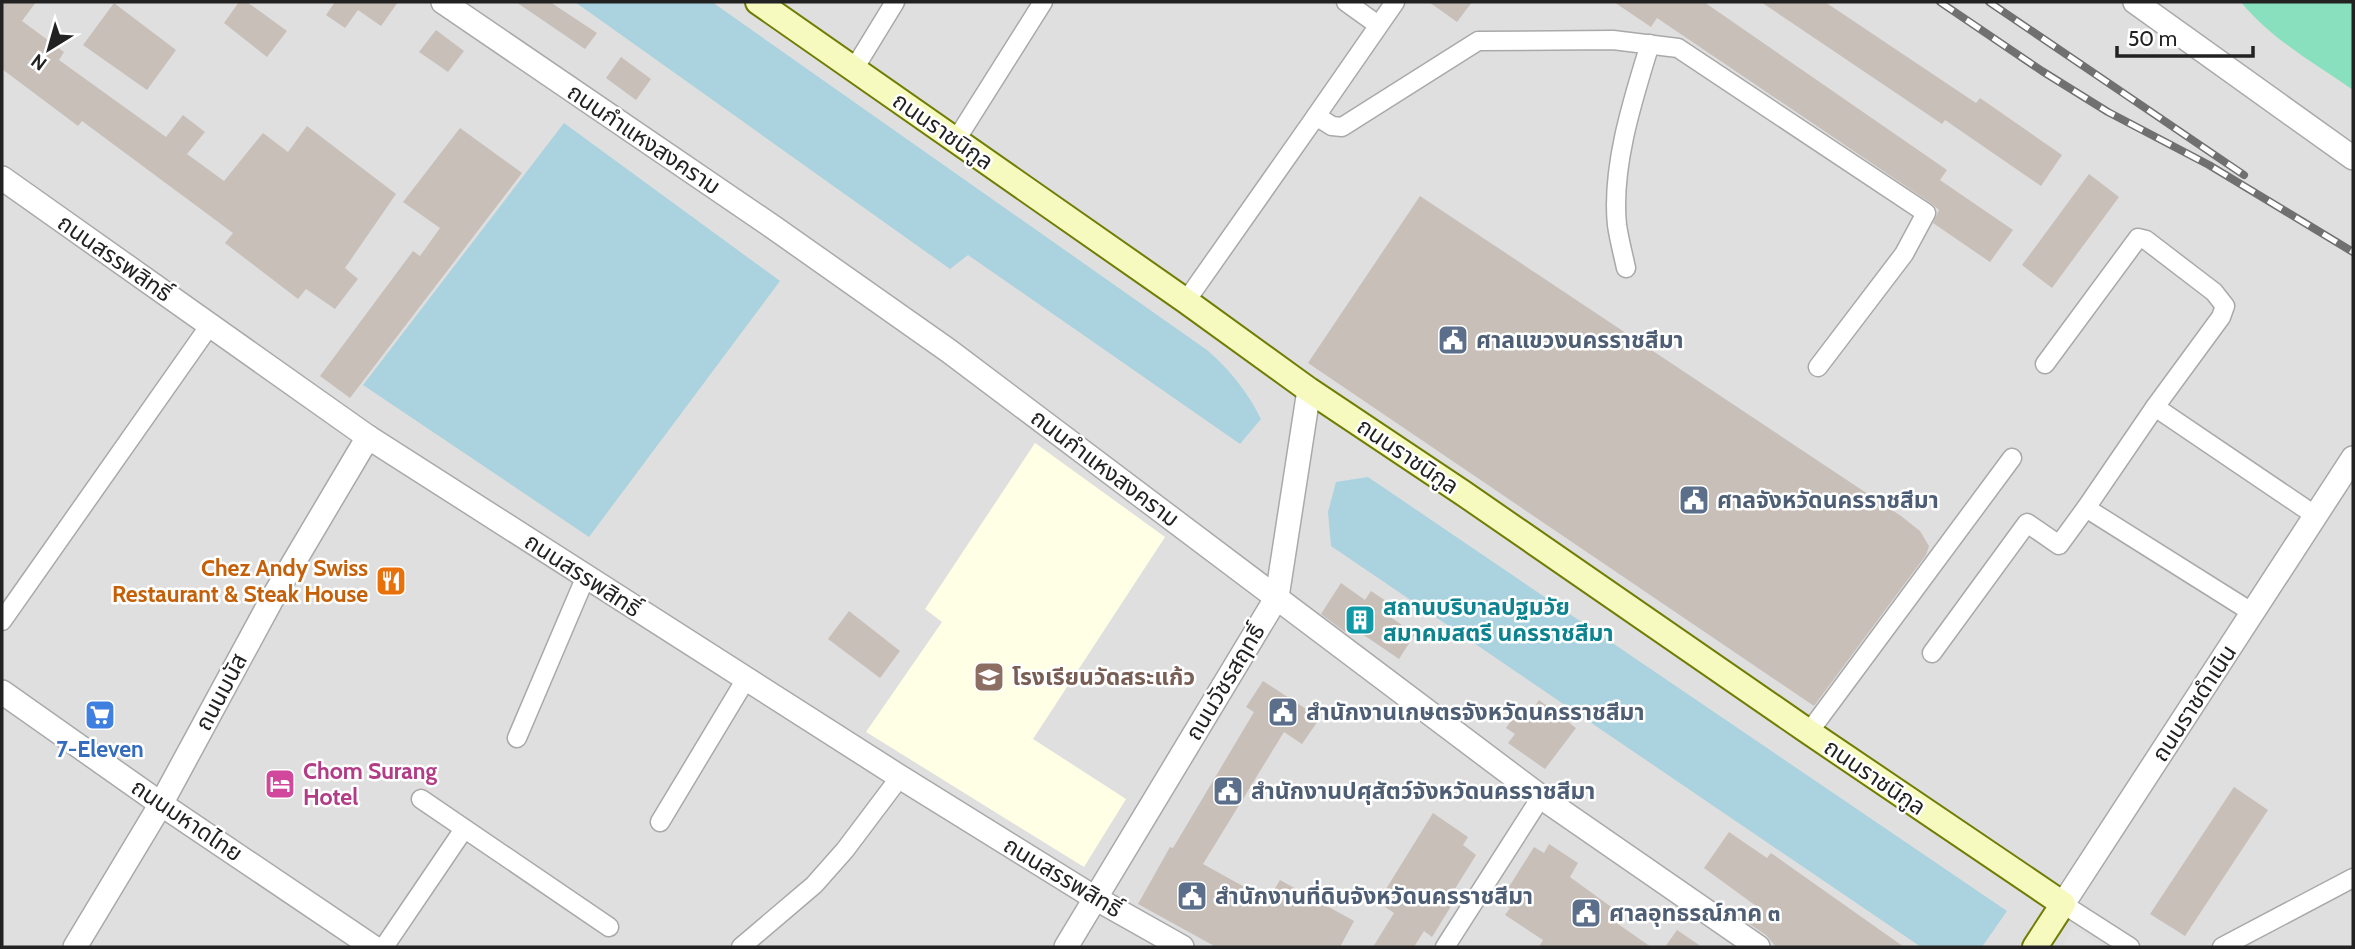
<svg xmlns="http://www.w3.org/2000/svg" width="2355" height="949" viewBox="0 0 2355 949" font-family="Cabin,'Noto Sans Thai',sans-serif">
<rect width="100%" height="100%" fill="#f2efe9"/>
<rect fill="#e0dfdf" x="2" y="2" width="2351" height="945"/>
<polygon fill="#ffffe5" points="1035,443 1165,537 1033,739 1126,799 1084,867 866,732 942,622 925,609"/>
<path fill="#88e0be" d="M2241,2H2353V90C2314,63 2271,39 2241,2Z"/>
<polygon fill="#e2e2e2" points="2074,927 2105,947 2061,947"/>
<g fill="#aad3df">
<path d="M575,2H712L1207,350C1230,370 1247,391 1261,419L1240,444L968,255L950,269Z"/>
<polygon points="564,123 780,281 589,537 363,385"/>
<polygon points="1368,477 2007,911 1982,947 1921,947 1331,546 1328,512 1336,482"/>
</g>
<g fill="#c7bfb8">
<polygon points="2,2 36,2 22,21 64,52 59,60 166,137 183,115 205,132 187,154 224,181 263,133 288,152 307,126 396,194 345,268 358,279 335,309 306,289 298,299 225,243 233,233 82,121 78,126 2,69"/>
<polygon points="239,2 247,2 287,31 267,57 224,23"/>
<polygon points="335,2 398,2 381,26 358,10 345,28 326,15"/>
<polygon points="516,2 550,2 597,33 585,49"/>
<polygon points="1429,2 1472,2 1457,22"/>
<polygon points="1614,2 1704,2 1947,170 1940,180 2013,230 1990,262 1933,223 1939,210 1932,204 1657,18 1651,27"/>
<polygon points="1761,2 1825,2 1976,103 1980,98 2062,155 2041,186 1945,120 1942,124"/>
<polygon points="114,3 176,50 147,90 83,45"/>
<polygon points="436,30 464,51 448,72 419,52"/>
<polygon points="621,57 651,79 636,100 606,78"/>
<polygon points="460,128 522,173 350,398 320,376 413,251 420,256 440,228 403,202"/>
<polygon points="2089,174 2119,197 2052,288 2022,265"/>
<polygon points="1420,196 1901,516 1920,531 1929,546 1926,555 1814,706 1308,363"/>
<polygon points="1341,583 1365,600 1371,591 1392,605 1386,614 1415,634 1399,659 1349,625 1345,632 1321,614"/>
<polygon points="849,611 900,651 880,678 828,639"/>
<polygon points="1263,681 1320,718 1302,744 1284,732 1203,864 1268,900 1280,880 1354,921 1340,947 1216,947 1138,904 1170,847 1173,848 1254,712 1246,707"/>
<polygon points="1539,700 1576,728 1545,769 1508,743 1515,734 1506,728 1518,711 1527,718"/>
<polygon points="2234,787 2268,810 2185,936 2150,914"/>
<polygon points="1433,813 1468,837 1463,845 1476,855 1448,900 1453,903 1432,937 1424,931 1414,947 1373,947 1394,913 1378,902"/>
<polygon points="1729,832 1767,858 1771,853 1904,947 1776,947 1766,935 1745,921 1756,906 1704,868"/>
<polygon points="1549,844 1578,863 1570,877 1614,909 1608,917 1651,947 1539,947 1543,940 1505,915 1510,908 1500,901 1534,847 1544,853"/>
<polygon points="1677,930 1702,947 1665,947"/>
</g>
<g fill="none" stroke-linecap="round" stroke-linejoin="round">
<g stroke="#a9a9a9" stroke-width="21">
<g id="minor">
<polyline points="1346,2 1378,25"/>
<polyline points="854,69 895,2"/>
<polyline points="1316,116 1395,2"/>
<polyline points="956,140 1043,2"/>
<path d="M1626,268C1623,254 1619,239 1617,225C1611,167 1633,99 1650,44"/>
<polyline points="1186,301 1316,116 1332,126 1342,127 1478,41 1613,40 1678,48 1926,213 1904,254 1818,367"/>
<polyline points="2045,364 2138,238 2146,240 2214,292 2225,306 2221,317 2155,407 2086,508 2253,613"/>
<polyline points="2155,407 2316,516"/>
<polyline points="2,621 210,325"/>
<polyline points="1932,653 2027,523 2059,545 2086,508"/>
<polyline points="1809,732 2012,458"/>
<polyline points="517,738 586,576"/>
<polyline points="421,799 609,927"/>
<polyline points="660,822 746,679"/>
<polyline points="2063,904 2130,947"/>
<polyline points="384,947 464,829"/>
<polyline points="741,947 814,885 845,850 900,777"/>
<polyline points="1445,947 1541,797"/>
<polyline points="2222,947 2353,878"/>
</g>
</g>
<g stroke="#a9a9a9" stroke-width="26">
<g id="tertiary">
<polyline points="443,2 773,227 949,351 1541,797 1758,947"/>
<polyline points="2135,2 2353,158"/>
<polyline points="2,178 368,437 900,777 1095,898 1182,947"/>
<polyline points="2,692 161,804 373,947"/>
<polyline points="2063,904 2353,458"/>
<polyline points="75,947 161,804 272,599 368,437"/>
<polyline points="1066,947 1277,597 1309,390"/>
</g>
</g>
<g stroke="#707d05" stroke-width="28">
<polyline id="secondary" points="758,2 1186,301 1309,390 1463,493 1809,732 2063,904 2035,947"/>
</g>
<use href="#minor" stroke="#fff" stroke-width="18"/>
<use href="#tertiary" stroke="#fff" stroke-width="23"/>
<use href="#secondary" stroke="#f7fabf" stroke-width="24"/>
<g stroke="#707070" stroke-width="8">
<g id="rail">
<polyline points="1940,2 2042,71 2108,112 2209,165 2353,252"/>
<polyline points="1989,2 2244,175"/>
</g>
</g>
<use href="#rail" stroke="#fff" stroke-width="5" stroke-dasharray="16" stroke-linecap="butt"/>
</g>
<defs>
<g id="civic-square" transform="scale(1.575)"><rect x="-9" y="-9" width="18" height="18" rx="4" fill="#5c6f8a" stroke="#fff"/><path d="M-.6-6.5H3V-4.5H.6V-3L4-1V1h2V6H-6V1h2V-1L-.6-3ZM-1.2 2.5V6h2.4V2.5Z" fill="#fff"/></g>
<g id="restaurant-square" transform="scale(1.575)"><rect x="-9" y="-9" width="18" height="18" rx="4" fill="#e8710a" stroke="#fff"/><path d="M-5-6h1v4h1v-4h1v4h1v-4h1v5L-1.5 .5V6h-2V.5L-5-1ZM5-6V6H3V1.5H1.5Q1.5-4 5-6Z" fill="#fff"/></g>
<g id="building-square" transform="scale(1.575)"><rect x="-9" y="-9" width="18" height="18" rx="4" fill="#0f9aa8" stroke="#fff"/><path d="M-4-6H4V6H1V3H-1V6H-4ZM-2.5-4.3h1.7v1.8h-1.7ZM.8-4.3h1.7v1.8H.8ZM-2.5-1h1.7V.8h-1.7ZM.8-1h1.7V.8H.8Z" fill="#fff"/></g>
<g id="school-square" transform="scale(1.575)"><rect x="-9" y="-9" width="18" height="18" rx="4" fill="#8d6e63" stroke="#fff"/><path d="M0-5L7-2L0 1L-7-2ZM-4 1L0 2.5L4 1V4Q0 6-4 4Z" fill="#fff"/></g>
<g id="supermarket-square" transform="scale(1.575)"><rect x="-9" y="-9" width="18" height="18" rx="4" fill="#3f7fe0" stroke="#fff"/><path d="M-6-5.5h2.5l.6 2H6L4.5 2H-2.5L-4.4-4H-6ZM-1.5 3.2a1.3 1.3 0 1 0 .1 0ZM3 3.2a1.3 1.3 0 1 0 .1 0Z" fill="#fff"/></g>
<g id="hotel-square" transform="scale(1.575)"><rect x="-9" y="-9" width="18" height="18" rx="4" fill="#d1479c" stroke="#fff"/><path d="M-6-4.5h1.5V1H6V5H4.5V3h-9V5H-6ZM-4 0a1.8 1.8 0 1 1 3.6 0ZM.5 0V-2.5h3Q6-2.5 6 0Z" fill="#fff"/></g>
</defs>
<g fill-rule="evenodd">
<use href="#civic-square" x="1453" y="340"/>
<use href="#civic-square" x="1694" y="500"/>
<use href="#restaurant-square" x="391" y="581"/>
<use href="#building-square" x="1360" y="620"/>
<use href="#school-square" x="989" y="677"/>
<use href="#civic-square" x="1283" y="712"/>
<use href="#supermarket-square" x="100" y="715"/>
<use href="#hotel-square" x="280" y="784"/>
<use href="#civic-square" x="1228" y="791"/>
<use href="#civic-square" x="1192" y="896"/>
<use href="#civic-square" x="1586" y="913"/>
</g>
<g text-anchor="middle" dominant-baseline="central" stroke-width="5" stroke-linejoin="round" paint-order="stroke">
<g font-size="23" fill="#222" stroke="#fff">
<text transform="translate(943 131) rotate(35)">ถนนราชนิกูล</text>
<text transform="translate(644 139) rotate(34)">ถนนกำแหงสงคราม</text>
<text transform="translate(115 258) rotate(35)">ถนนสรรพสิทธิ์</text>
<text transform="translate(1408 456) rotate(34)">ถนนราชนิกูล</text>
<text transform="translate(1105 468) rotate(37)">ถนนกำแหงสงคราม</text>
<text transform="translate(583 575) rotate(33)">ถนนสรรพสิทธิ์</text>
<text transform="translate(1225 682) rotate(-59)">ถนนวัชรสฤทธิ์</text>
<text transform="translate(221 692) rotate(-62)">ถนนมนัส</text>
<text transform="translate(2194 703) rotate(-57)">ถนนราชดำเนิน</text>
<text transform="translate(1875 777) rotate(34)">ถนนราชนิกูล</text>
<text transform="translate(187 820) rotate(34)">ถนนมหาดไทย</text>
<text transform="translate(1063 877) rotate(31)">ถนนสรรพสิทธิ์</text>
</g>
<g font-size="23" font-weight="bold" fill="#4e5e75" stroke="#fff" text-anchor="start">
<text x="1476" y="340">ศาลแขวงนครราชสีมา</text>
<text x="1717" y="500">ศาลจังหวัดนครราชสีมา</text>
<text x="1306" y="712">สำนักงานเกษตรจังหวัดนครราชสีมา</text>
<text x="1251" y="791">สำนักงานปศุสัตว์จังหวัดนครราชสีมา</text>
<text x="1215" y="896">สำนักงานที่ดินจังหวัดนครราชสีมา</text>
<text x="1609" y="913">ศาลอุทธรณ์ภาค ๓</text>
</g>
<g font-size="23" font-weight="bold" fill="#c56008" stroke="#fff" text-anchor="end">
<text x="368" y="568">Chez Andy Swiss<tspan x="368" dy="26">Restaurant &amp; Steak House</tspan></text>
</g>
<g font-size="23" font-weight="bold" fill="#0d838f" stroke="#fff" text-anchor="start">
<text x="1383" y="607">สถานบริบาลปฐมวัย<tspan x="1383" dy="26">สมาคมสตรี นครราชสีมา</tspan></text>
</g>
<g font-size="23" font-weight="bold" fill="#785e54" stroke="#fff" text-anchor="start">
<text x="1012" y="677">โรงเรียนวัดสระแก้ว</text>
</g>
<g font-size="23" font-weight="bold" fill="#366cbe" stroke="#fff">
<text x="100" y="749">7-Eleven</text>
</g>
<g font-size="23" font-weight="bold" fill="#b23c85" stroke="#fff" text-anchor="start">
<text x="303" y="771">Chom Surang<tspan x="303" dy="26">Hotel</tspan></text>
</g>
</g>
<rect width="2355" height="949" fill="none" stroke="#222222" stroke-width="7"/>
<g transform="translate(49 49) rotate(217)" stroke="#ffffff" stroke-width="5" paint-order="stroke">
<path d="M0-5L12 26L0 18L-12 26Z" fill="#222222"/>
<text y="-10" font-size="19" font-weight="bold" text-anchor="middle" fill="#222222">N</text>
</g>
<path d="M2117 46v10h136v-10" fill="none" stroke="#222222" stroke-width="3.5"/>
<text x="2128" y="46" font-size="21" fill="#222222" stroke="#ffffff" stroke-width="5" paint-order="stroke">50 m</text>
</svg>
